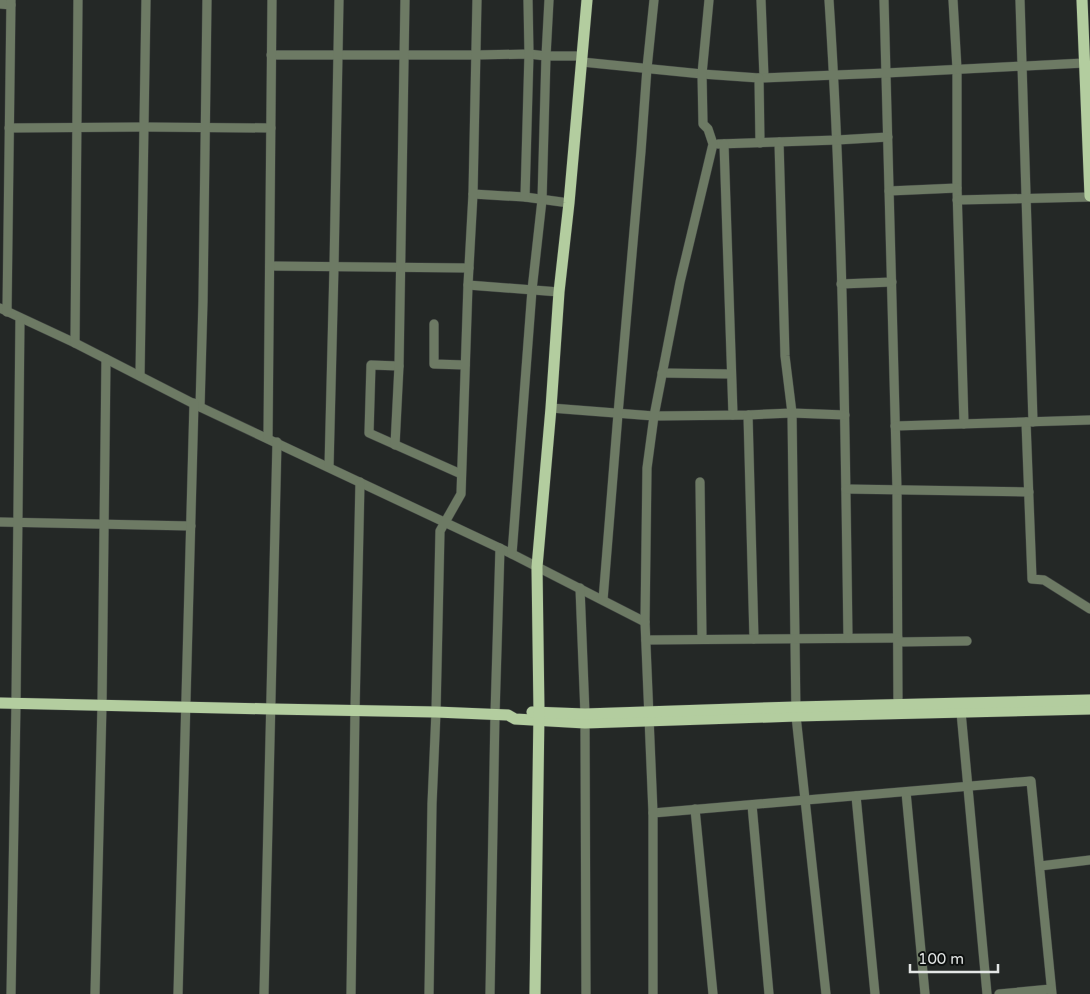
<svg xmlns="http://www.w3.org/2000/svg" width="1090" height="994" viewBox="0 0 1090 994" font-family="'Varela Round',sans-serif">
<rect width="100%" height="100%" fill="#242826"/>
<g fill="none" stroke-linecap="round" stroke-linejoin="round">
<g stroke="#3f4341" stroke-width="10">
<g id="minor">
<polyline points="761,0 764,77"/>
<path d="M829,0C843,212 845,425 848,638"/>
<polyline points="884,0 897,490 898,705"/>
<polyline points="953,0 957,69 957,188 964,424"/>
<polyline points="1020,0 1033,422"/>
<polyline points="0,4 11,5"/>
<polyline points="271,55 476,55 529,54 546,56 582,56"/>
<polyline points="582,62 702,74 759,78 886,73 1084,63"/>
<polyline points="759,78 760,143"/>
<polyline points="9,128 144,127 271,128"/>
<polyline points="779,142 785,356 792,413 796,716 826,994"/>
<polyline points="718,144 837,140 888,137"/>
<polyline points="724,144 733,415"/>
<polyline points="889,191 957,188"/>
<polyline points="473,194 525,197 569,203"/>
<polyline points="525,197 529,54 528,0"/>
<polyline points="957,200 1090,197"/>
<polyline points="270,266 469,268"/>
<polyline points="841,284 892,282"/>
<polyline points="468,285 559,292"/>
<polyline points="0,308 75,343 200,407 512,554 645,622"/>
<polyline points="7,312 11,0"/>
<polyline points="434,324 434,364 465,365"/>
<polyline points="75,343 78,0"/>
<polyline points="399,366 371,365 369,433 461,474"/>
<polyline points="662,373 731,374"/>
<polyline points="140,376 146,0"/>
<polyline points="200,407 203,301 207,0"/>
<polyline points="551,408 654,416 748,415 792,413 845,415"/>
<polyline points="748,415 754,639"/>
<polyline points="1026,422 1032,579 1044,580 1090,609"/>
<polyline points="895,426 1090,420"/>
<polyline points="268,438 272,0"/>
<polyline points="395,445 399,366 405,0"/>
<polyline points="329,467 334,267 339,0"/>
<polyline points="700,482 702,639"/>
<polyline points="846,489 1029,492"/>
<polyline points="0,522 191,526"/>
<polyline points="512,554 532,290 542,200 546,56 549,0"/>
<polyline points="580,588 585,714"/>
<polyline points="603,600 618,414 641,151 647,68 654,0"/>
<polyline points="646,640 898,638"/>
<polyline points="898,642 967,641"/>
<polyline points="961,712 987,994"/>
<polyline points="585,723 586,994"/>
<polyline points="906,792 925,994"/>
<polyline points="856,796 875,994"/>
<polyline points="752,805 769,994"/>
<polyline points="695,809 713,994"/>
<polyline points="653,813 1031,781 1052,994"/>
<polyline points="1040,866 1090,860"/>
<polyline points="11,994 16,703 20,318"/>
<polyline points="95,994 102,705 106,359"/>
<polyline points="178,994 194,403"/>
<polyline points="264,994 277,442"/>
<polyline points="351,994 355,710 360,482"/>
<polyline points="429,994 432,804 436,712 440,531 461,494 468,285 473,194 477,0"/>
<polyline points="490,994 495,714 500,548"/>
<polyline points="653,994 653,813 645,622 647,468 654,416 680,282 713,144 708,129 703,124 702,74 709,0"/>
<polyline points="999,994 1051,989"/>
</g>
</g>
<g stroke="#3f4341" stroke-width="12">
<g id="major">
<polyline points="1082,0 1090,196"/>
<polyline points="0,703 271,709 436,712 508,715 515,719 585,723 796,716 1090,709"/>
<polyline points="532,712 585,714 796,707 1090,700"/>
<polyline points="535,994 539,712 537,567 551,408 559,292 569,203 587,0"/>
</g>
</g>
<use href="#minor" stroke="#6d7a64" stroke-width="9"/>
<use href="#major" stroke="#b3cd9f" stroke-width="11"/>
</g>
<path d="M910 964v8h88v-8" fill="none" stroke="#e3e6e5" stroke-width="2.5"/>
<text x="918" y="964" font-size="15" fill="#e3e6e5" stroke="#0e1110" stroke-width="4" paint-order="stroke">100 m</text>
</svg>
